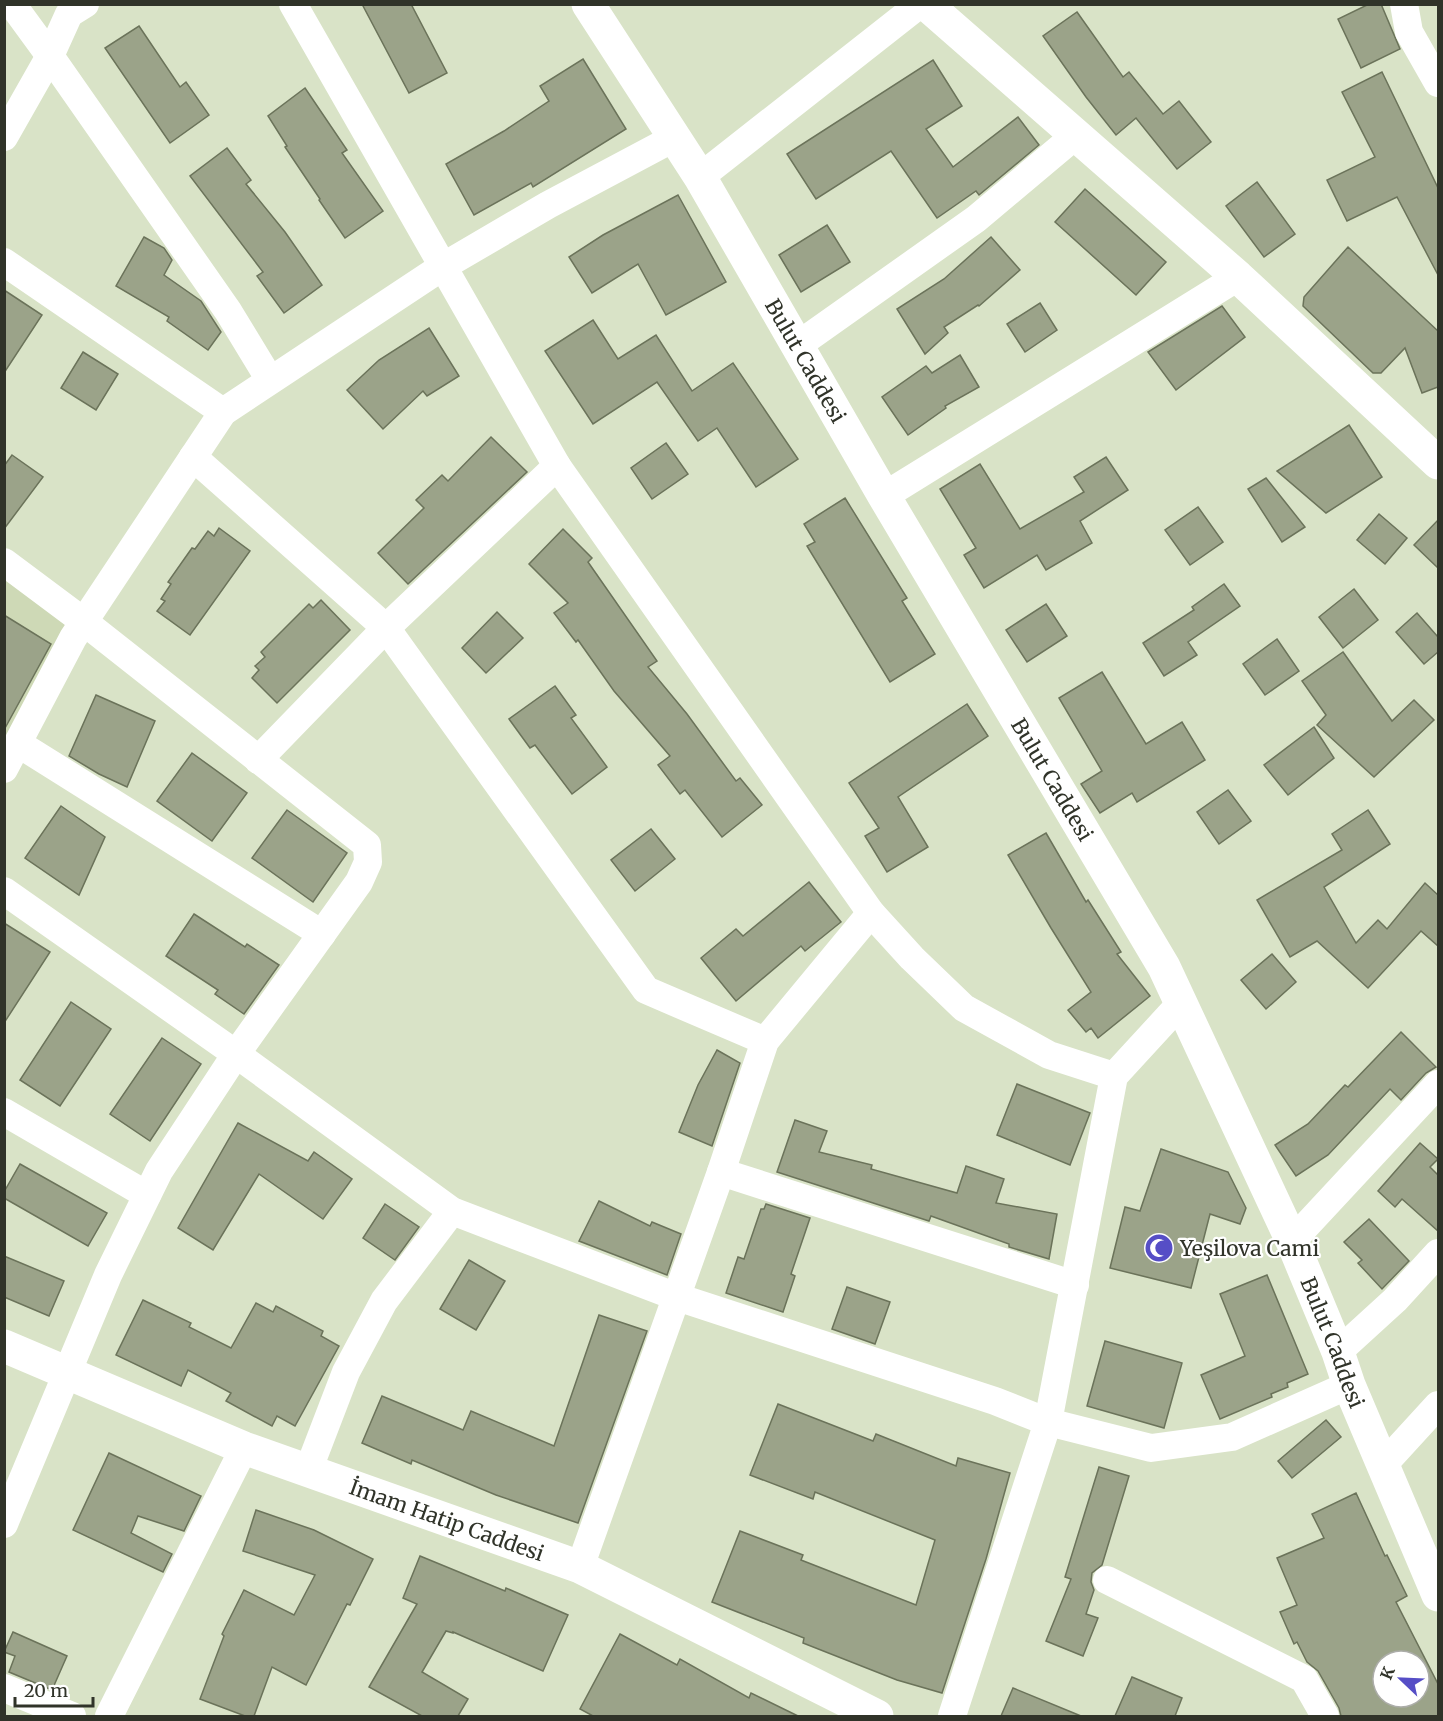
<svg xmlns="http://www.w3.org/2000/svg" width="1443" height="1721" viewBox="0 0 1443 1721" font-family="Merriweather,serif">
<rect width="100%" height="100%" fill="#d9e3c7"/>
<polygon fill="#ced9b6" points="5,573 76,627 5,757"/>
<g fill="#9ba389" stroke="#6b735a" stroke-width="1.5" fill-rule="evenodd">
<polygon points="362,4 411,4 447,73 409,93"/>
<polygon points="1369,4 1381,4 1400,49 1361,68 1338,19"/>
<polygon points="1077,12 1123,77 1129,72 1163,114 1179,101 1211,142 1177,169 1136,118 1116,135 1086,97 1043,36"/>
<polygon points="139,26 180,87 186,82 209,115 170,143 105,48"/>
<polygon points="583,59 626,129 533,187 531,183 474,215 446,164 504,131 549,101 540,86"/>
<polygon points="933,60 962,106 926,129 953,167 1018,117 1039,145 979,195 976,191 937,218 891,151 816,199 787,154"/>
<polygon points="1382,72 1438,188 1438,275 1397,197 1347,221 1327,180 1375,157 1342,92"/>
<polygon points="305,88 347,150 342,153 383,211 345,238 319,200 320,199 285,147 287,146 268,116"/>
<polygon points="227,148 251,180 246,184 285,232 322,285 284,313 257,276 263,272 190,176"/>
<polygon points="1257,182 1295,234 1264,257 1226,206"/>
<polygon points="1085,189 1166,262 1136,295 1055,222"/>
<polygon points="678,195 726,282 666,315 638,264 592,293 569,257 603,235"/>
<polygon points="827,225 850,262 801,292 779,255"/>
<polygon points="144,237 164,248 172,260 164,275 201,301 221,332 208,350 167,321 169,317 116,286"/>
<polygon points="991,237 1020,270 979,306 978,305 944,327 948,333 925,354 897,309 944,279"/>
<polygon points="1348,247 1438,331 1438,387 1422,393 1405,348 1381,373 1373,373 1303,306 1304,297"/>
<polygon points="4,290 42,315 4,373"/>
<polygon points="1040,303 1057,330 1025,352 1007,324"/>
<polygon points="1222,306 1245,337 1176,390 1148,352"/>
<polygon points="593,320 618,359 656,335 692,391 733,363 798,459 756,487 717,428 698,441 657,382 593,424 545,351"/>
<polygon points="429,328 459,376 427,396 423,391 383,429 347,390 379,360"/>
<polygon points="83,352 118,374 96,410 61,388"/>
<polygon points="960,355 979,387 945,406 946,408 908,435 882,397 926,366 932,373"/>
<polygon points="1349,425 1382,477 1326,513 1277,471"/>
<polygon points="491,437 527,472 408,584 378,553 424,508 416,500 442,475 448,481"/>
<polygon points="666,443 688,474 652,499 631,468"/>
<polygon points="12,455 43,477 4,529 4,466"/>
<polygon points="1106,457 1128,490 1080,521 1092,543 1046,570 1037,555 984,588 964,555 976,548 940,489 980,464 1020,529 1084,492 1074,477"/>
<polygon points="1266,478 1305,527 1282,542 1248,489"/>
<polygon points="845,498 907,598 902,601 935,654 890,682 807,546 815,542 804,524"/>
<polygon points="1198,507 1223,542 1190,565 1165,530"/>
<polygon points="1379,514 1407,538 1385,564 1357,540"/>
<polygon points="1438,520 1438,568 1414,545"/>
<polygon points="219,528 250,551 190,635 157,611 165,601 161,599 171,584 168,582 192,548 195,549 208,531 214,536"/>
<polygon points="563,529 592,558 588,562 657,661 648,667 687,714 736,781 740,778 762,805 722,837 685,790 680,794 658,765 670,756 614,691 578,640 576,642 554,613 568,603 529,564"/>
<polygon points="1224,584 1240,606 1188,642 1197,655 1164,676 1143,643 1194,610 1192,607"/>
<polygon points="1354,589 1378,620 1343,648 1319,617"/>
<polygon points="321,600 350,630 277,703 252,678 259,670 255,666 265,657 261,652 309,604 313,608"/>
<polygon points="1046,604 1067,636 1027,662 1006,630"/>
<polygon points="497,612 523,638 486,673 462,648"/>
<polygon points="1417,613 1438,637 1438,652 1424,664 1396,632"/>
<polygon points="4,615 51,644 4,730"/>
<polygon points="1277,639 1299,671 1265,695 1243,664"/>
<polygon points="1343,652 1392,721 1414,700 1434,720 1374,777 1317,725 1326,715 1302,681"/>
<polygon points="1102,672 1146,744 1182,722 1205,760 1137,802 1132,793 1100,813 1081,784 1102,771 1059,698"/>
<polygon points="555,686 576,715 571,718 607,767 572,794 535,745 530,748 509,719"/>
<polygon points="96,695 155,721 127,787 99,774 69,756"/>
<polygon points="967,704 988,736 898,797 928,847 887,872 865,836 879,828 849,783"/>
<polygon points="1314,727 1334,758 1288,795 1264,765"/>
<polygon points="192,753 247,793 212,841 157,801"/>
<polygon points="1228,790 1251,821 1219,844 1197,812"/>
<polygon points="61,806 105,837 79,895 25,858"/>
<polygon points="287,810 347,853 313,902 252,858"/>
<polygon points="1368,810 1390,844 1324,887 1356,943 1378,920 1387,929 1425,883 1438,895 1438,946 1421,931 1368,988 1317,941 1290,957 1257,900 1342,850 1332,834"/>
<polygon points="651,829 675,859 635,891 611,860"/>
<polygon points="1046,833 1086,902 1088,900 1121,952 1117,954 1150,996 1098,1038 1091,1028 1086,1032 1068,1010 1091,992 1051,928 1008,855"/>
<polygon points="809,882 841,922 805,951 801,946 736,1001 701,958 736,929 743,936"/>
<polygon points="194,914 245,947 247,944 279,965 244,1014 215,994 218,990 166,956"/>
<polygon points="4,923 50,952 4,1023"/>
<polygon points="1272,954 1296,982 1266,1009 1241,980"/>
<polygon points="71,1002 111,1029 60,1106 20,1080"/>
<polygon points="1401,1032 1436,1067 1426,1073 1401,1100 1390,1089 1328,1155 1296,1176 1275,1145 1308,1124 1345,1085 1348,1087"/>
<polygon points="162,1038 201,1064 150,1141 110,1114"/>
<polygon points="717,1050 740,1063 712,1146 679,1132 698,1085"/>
<polygon points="1017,1084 1090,1113 1070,1165 997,1135"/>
<polygon points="795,1120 827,1131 819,1152 872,1165 871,1169 957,1193 966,1166 1004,1179 996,1203 1057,1214 1049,1259 1009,1247 1009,1244 931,1216 929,1221 777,1172"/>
<polygon points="238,1123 308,1161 314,1152 352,1179 323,1219 259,1174 213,1250 178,1228"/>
<polygon points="1420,1143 1438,1159 1430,1167 1438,1175 1438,1231 1402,1199 1395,1207 1378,1191"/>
<polygon points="1161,1149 1228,1172 1246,1208 1240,1224 1210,1214 1191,1288 1110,1268 1125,1207 1140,1211"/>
<polygon points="20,1164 107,1213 88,1246 4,1198 4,1192"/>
<polygon points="599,1201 650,1226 652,1222 681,1234 667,1275 579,1241"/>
<polygon points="385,1204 419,1227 395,1260 363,1238"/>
<polygon points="766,1204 810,1218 791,1274 795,1276 783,1312 726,1293 738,1257 744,1259 761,1209 764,1209"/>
<polygon points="1369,1219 1409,1261 1382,1289 1358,1263 1362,1260 1344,1242"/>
<polygon points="4,1256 64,1281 49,1316 4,1297"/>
<polygon points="469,1260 505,1281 476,1330 440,1309"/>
<polygon points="1267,1275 1308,1374 1287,1383 1288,1387 1271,1394 1272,1397 1220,1419 1201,1375 1245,1356 1220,1294"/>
<polygon points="847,1287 890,1302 875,1344 832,1329"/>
<polygon points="143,1300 191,1323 189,1327 231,1348 256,1303 273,1312 276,1306 323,1331 321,1336 339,1346 295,1426 277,1416 272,1426 226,1401 231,1393 188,1370 181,1386 116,1355"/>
<polygon points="599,1315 647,1331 578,1523 496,1495 412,1460 411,1464 362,1443 382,1396 463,1430 471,1411 554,1446"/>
<polygon points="1105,1341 1182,1363 1164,1428 1087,1406"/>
<polygon points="778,1404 873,1441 876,1434 956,1466 958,1458 1010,1473 986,1559 942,1693 897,1680 803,1643 804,1638 712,1602 740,1531 803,1555 801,1560 916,1605 935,1540 815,1492 813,1499 750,1475"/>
<polygon points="1326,1420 1341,1437 1292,1478 1278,1461"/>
<polygon points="109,1453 201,1496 184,1531 138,1516 131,1533 172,1554 163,1572 73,1530"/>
<polygon points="1099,1467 1129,1476 1102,1565 1092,1573 1091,1582 1094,1590 1086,1614 1098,1618 1083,1656 1046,1641 1071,1579 1065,1577"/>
<path d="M1356,1493L1385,1556L1387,1555L1407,1596L1396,1602L1438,1684V1716H1341L1339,1708L1318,1671L1307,1662L1297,1642L1294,1644L1280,1612L1297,1605L1277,1558L1324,1538L1312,1514ZM1383,1661H1419V1697H1383Z"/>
<polygon points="256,1510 314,1530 373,1559 350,1605 347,1604 306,1685 272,1667 254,1716 245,1716 200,1699 224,1636 222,1634 244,1590 294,1615 315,1575 243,1551"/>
<polygon points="420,1556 505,1591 506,1588 568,1615 543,1671 453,1632 453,1633 446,1631 422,1672 468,1699 458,1716 422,1716 369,1687 417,1604 403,1598"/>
<polygon points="13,1632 67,1656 52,1690 9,1672 15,1656 4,1652"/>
<polygon points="620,1634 677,1665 680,1659 749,1698 751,1693 798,1716 593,1716 580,1709"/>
<polygon points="1132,1677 1182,1698 1175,1716 1115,1716"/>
<polygon points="1013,1688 1081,1716 1001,1716"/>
</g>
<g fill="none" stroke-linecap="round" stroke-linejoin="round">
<g stroke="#fff" stroke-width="28">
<polyline points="12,4 50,56 228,311 270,380"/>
<polyline points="293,4 557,466 871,913 912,958 964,1008 1049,1055 1114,1076"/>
<polyline points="1404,4 1409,32 1438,83"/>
<polyline points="4,137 50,56 69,14 85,4"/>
<polyline points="700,177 920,4"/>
<polyline points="4,262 223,412"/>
<polyline points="798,345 976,219 1076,135"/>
<polyline points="193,457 386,628 646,990 765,1041"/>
<polyline points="884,496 1238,277"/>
<polyline points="4,562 83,621 367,845 368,862 359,882 236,1054 159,1171 108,1275 4,1524"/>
<polyline points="19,744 322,934"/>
<polyline points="258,760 386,628 557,466"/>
<polyline points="4,769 73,638 223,412 442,267 548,205 674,138"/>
<polyline points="4,891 236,1054 452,1211 677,1297 995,1401 1048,1422 1151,1448 1232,1437 1349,1385"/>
<polyline points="4,1112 147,1195"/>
<polyline points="721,1172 1075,1285"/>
<polyline points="1292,1241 1438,1084"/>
<polyline points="1338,1352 1395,1300 1438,1253"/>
<polyline points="1384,1464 1438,1405"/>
<polyline points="308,1471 346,1372 384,1301 452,1211"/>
<polyline points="580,1567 721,1172 765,1041 871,913"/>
<polyline points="1107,1580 1304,1679 1325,1716"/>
<polyline points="4,1688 72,1716"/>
<polyline points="109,1716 244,1448"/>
<polyline points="952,1716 1048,1422 1114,1076 1182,1002"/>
</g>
<g stroke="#fff" stroke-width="33">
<path id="s1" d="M588,4L700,177L884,496L1164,967L1292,1241L1338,1352L1349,1385L1438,1595"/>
<polyline points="926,4 1238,277 1438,463"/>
<path id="s2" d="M4,1346L244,1448L580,1567L877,1716"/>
</g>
</g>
<defs>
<g id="mosque-disc" transform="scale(1.5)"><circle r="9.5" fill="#564ec6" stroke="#fff"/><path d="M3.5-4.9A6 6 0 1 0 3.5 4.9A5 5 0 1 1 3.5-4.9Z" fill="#fff"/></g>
</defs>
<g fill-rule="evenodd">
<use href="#mosque-disc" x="1159" y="1248"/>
</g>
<g text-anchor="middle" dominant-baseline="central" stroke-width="4.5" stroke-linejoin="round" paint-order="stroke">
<g font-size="21" fill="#303329" stroke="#fff">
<text stroke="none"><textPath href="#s1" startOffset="418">Bulut Caddesi</textPath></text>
<text stroke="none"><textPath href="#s1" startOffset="904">Bulut Caddesi</textPath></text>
<text stroke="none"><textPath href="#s1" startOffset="1534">Bulut Caddesi</textPath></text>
<text stroke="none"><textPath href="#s2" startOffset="476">İmam Hatip Caddesi</textPath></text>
</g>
<g font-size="21" fill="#303329" stroke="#fff" text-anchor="start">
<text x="1180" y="1248">Yeşilova Cami</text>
</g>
</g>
<rect width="1443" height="1721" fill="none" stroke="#303329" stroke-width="12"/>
<g transform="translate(1401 1679) rotate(293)"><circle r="28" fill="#ffffff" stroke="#acada9" stroke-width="1.5"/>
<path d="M0-4.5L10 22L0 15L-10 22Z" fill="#564ec6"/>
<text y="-9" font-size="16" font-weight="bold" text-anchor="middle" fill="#303329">K</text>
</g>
<path d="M15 1697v9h78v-9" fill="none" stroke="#303329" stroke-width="3"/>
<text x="24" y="1697" font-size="18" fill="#303329" stroke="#ffffff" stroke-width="4.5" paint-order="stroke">20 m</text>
</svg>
